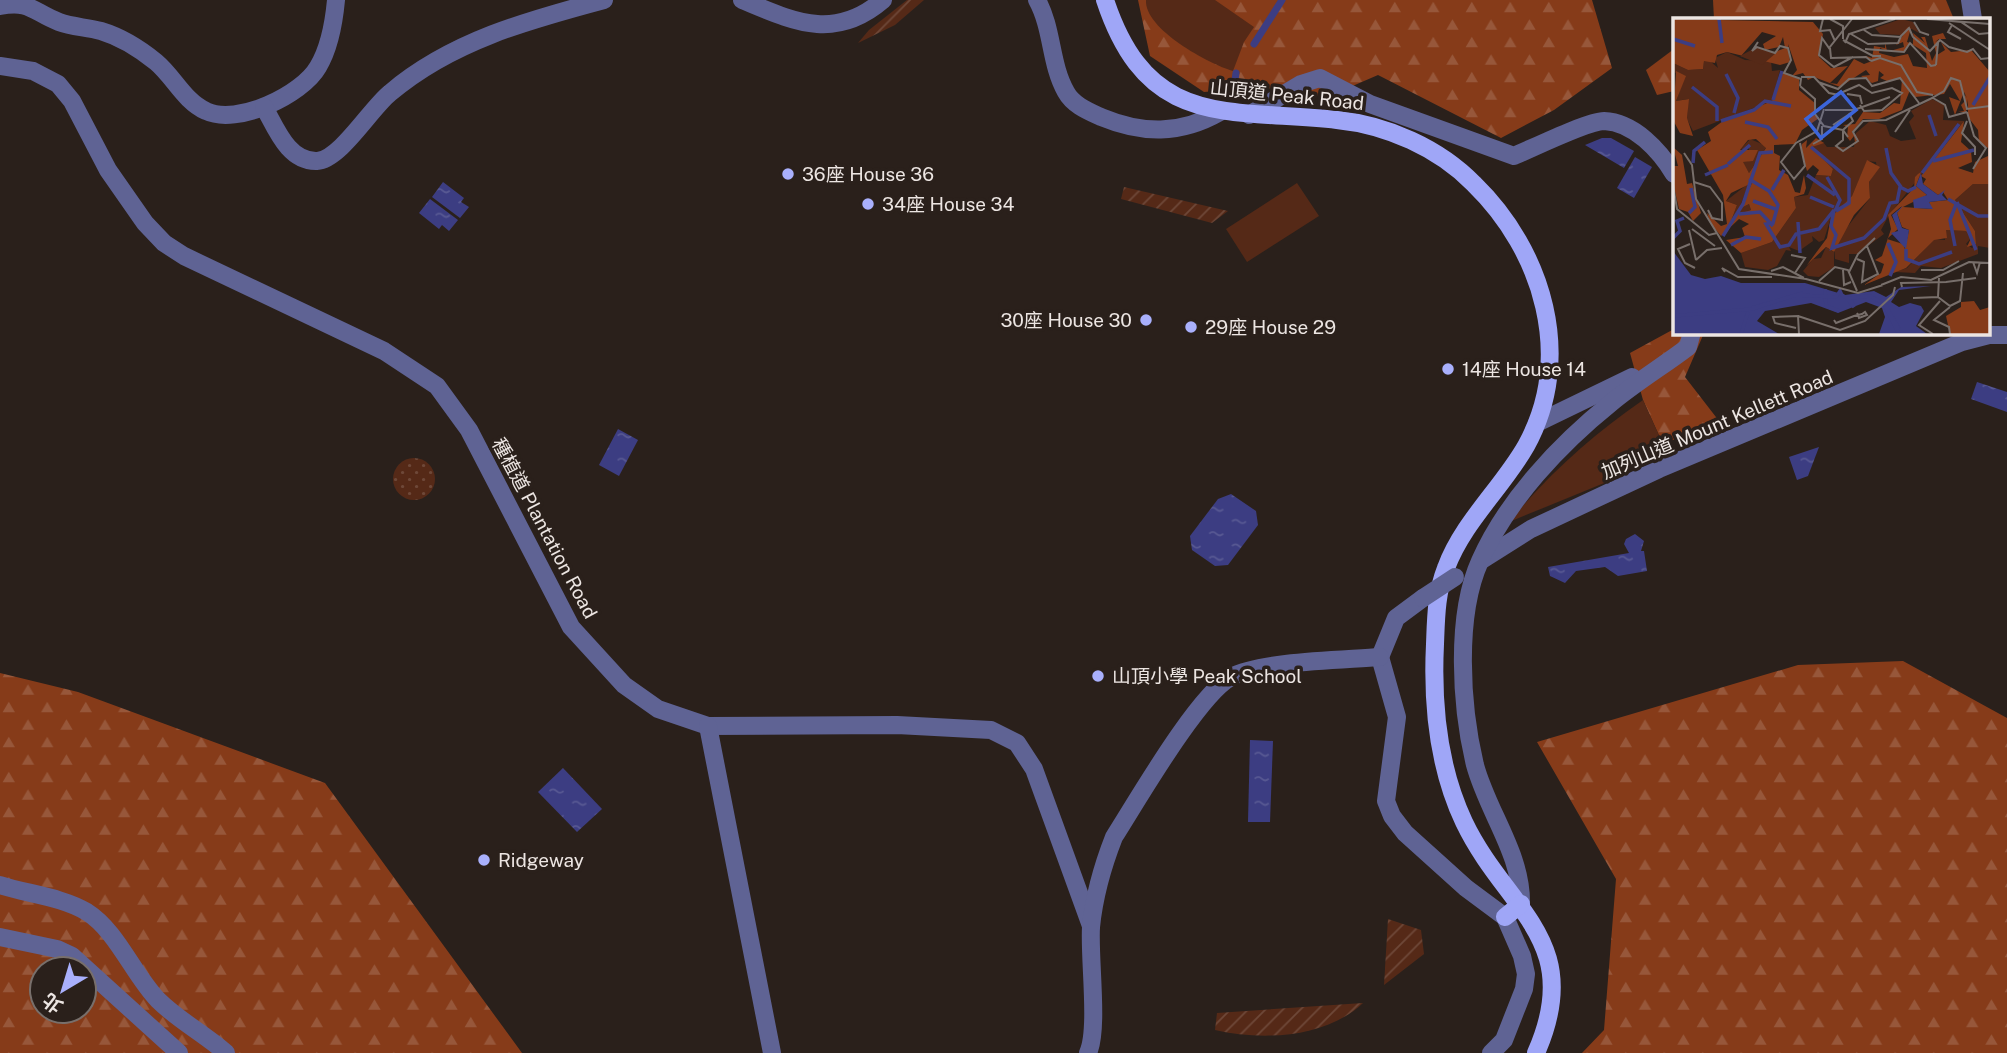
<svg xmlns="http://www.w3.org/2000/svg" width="2007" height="1053" viewBox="0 0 2007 1053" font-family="'Public Sans','Noto Sans TC',sans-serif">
<defs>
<pattern id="grass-dots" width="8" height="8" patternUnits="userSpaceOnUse" patternTransform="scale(1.75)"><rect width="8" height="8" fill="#552917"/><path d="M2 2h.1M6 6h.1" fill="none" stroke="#6e4838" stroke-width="1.8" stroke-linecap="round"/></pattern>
<pattern id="forest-firs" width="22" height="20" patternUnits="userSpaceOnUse" patternTransform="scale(1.75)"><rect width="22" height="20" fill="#863b19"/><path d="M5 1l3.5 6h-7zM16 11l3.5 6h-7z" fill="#97573a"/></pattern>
<pattern id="garden-furrows" width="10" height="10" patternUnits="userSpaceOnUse" patternTransform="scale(1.75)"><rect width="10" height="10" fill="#552917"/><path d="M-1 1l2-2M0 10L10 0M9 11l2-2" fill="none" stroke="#6e4838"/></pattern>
<pattern id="water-ripples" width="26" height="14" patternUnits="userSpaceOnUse" patternTransform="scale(1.75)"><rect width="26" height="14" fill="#3c3d82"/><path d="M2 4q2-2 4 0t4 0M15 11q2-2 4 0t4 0" fill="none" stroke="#585993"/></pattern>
</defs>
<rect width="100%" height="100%" fill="#2a201b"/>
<circle fill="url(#grass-dots)" cx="414" cy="479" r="21"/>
<g fill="url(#forest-firs)" fill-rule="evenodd">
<polygon points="1138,0 1592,0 1612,68 1554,110 1501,138 1378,75 1327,97 1261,87 1204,92 1150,56"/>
<polygon points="1713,0 1946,0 1953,17 1714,19"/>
<polygon points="1674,49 1674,91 1657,95 1646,70"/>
<polygon points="1674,329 1674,332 1704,333 1685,377 1726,430 1662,442 1643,400 1630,353"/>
<polygon points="1903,661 2007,718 2007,1053 1582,1053 1604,1030 1616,879 1537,742 1798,665"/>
<path d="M0,673L78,692L325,783L522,1053H0ZM42,969H84V1011H42Z"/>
</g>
<g fill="#552917">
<path d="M1146,0H1215L1254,27L1244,42L1233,71C1209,64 1144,29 1146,0Z"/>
<polygon points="1297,183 1319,216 1247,262 1226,229"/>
<path d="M1643,400L1662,442L1619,477L1509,522C1549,474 1592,435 1643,400Z"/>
</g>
<g fill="url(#garden-furrows)">
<polygon points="907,0 924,0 895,25 858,43 869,30"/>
<polygon points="1124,187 1228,211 1212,223 1121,199"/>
<polygon points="1388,919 1421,930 1424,954 1384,985"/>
<path d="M1363,1003C1326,1038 1263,1041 1215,1030L1217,1013Z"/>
</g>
<g fill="url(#water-ripples)">
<polygon points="1602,138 1611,138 1634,151 1624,168 1585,145"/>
<polygon points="1635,157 1652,167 1634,198 1617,188"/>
<polygon points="443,182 464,198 461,202 469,207 460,218 432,197"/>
<polygon points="430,199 458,220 449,231 442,225 439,229 419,213"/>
<polygon points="1977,382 2007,392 2007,412 1971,399"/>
<polygon points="618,429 638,440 619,476 599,465"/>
<polygon points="1819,447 1808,476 1797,480 1789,457"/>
<polygon points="1231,494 1256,511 1258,525 1228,565 1215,566 1192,550 1190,536 1218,499"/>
<polygon points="1635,534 1644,541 1641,551 1644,551 1647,571 1618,576 1605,567 1576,571 1565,583 1550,576 1548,567 1629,553 1624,544 1626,539"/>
<polygon points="1250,740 1273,741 1270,822 1248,822"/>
<polygon points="563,768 602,809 577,832 538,792"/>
</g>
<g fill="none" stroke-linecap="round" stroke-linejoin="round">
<g stroke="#3c3d82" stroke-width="7">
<polyline points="1254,44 1282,0"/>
<polyline points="1234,87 1236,73"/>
</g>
<g stroke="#5f6394" stroke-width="18">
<path d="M742,0C793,21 834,42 883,0"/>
<path d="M1037,0C1053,29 1050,64 1066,92C1073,105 1088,111 1101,117C1142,134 1180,135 1220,112"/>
<polyline points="1970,0 1973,19"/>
<path d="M0,6C30,0 33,12 59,22C72,27 87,27 101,31C121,37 140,49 156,62C174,77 184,101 206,111C237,126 302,95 318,67C330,47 334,22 336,0"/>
<polyline points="0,66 33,71 58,84 72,101 108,170 145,223 164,243 184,256 384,351 437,386 469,430 571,627 624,685 658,709 708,726 897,725 991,730 1017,743 1034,769 1091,926"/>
<path d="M264,107C276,128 288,162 317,161C340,160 371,108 390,93C451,41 529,20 604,0"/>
<path d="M1249,115L1301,84L1320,78L1370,104L1514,156C1533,148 1588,121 1604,121C1634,122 1660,151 1674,174"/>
<polyline points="1537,423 1632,377"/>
<polyline points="1482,560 1531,529 1659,469 1962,342 1989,335 2007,335"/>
<polyline points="1380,657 1397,717 1386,801 1392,816 1405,833 1466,888 1505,917 1522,956 1526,974 1524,989 1504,1040 1491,1053"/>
<polyline points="1380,657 1396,618 1423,598"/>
<polyline points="708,726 772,1053"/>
<path d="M0,885C28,894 62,897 87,912C117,931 133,974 158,1000C179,1021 205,1034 226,1053"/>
<path d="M1521,904C1522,854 1488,813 1475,765C1461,707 1455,616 1480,561C1507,500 1560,444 1611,403C1635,383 1663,366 1688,347L1692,332"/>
<polyline points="0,937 57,949 72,956 179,1053"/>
<path d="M1088,1053C1099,1029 1089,959 1091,927C1094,897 1103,865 1114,837C1137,801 1198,695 1231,677C1261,661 1343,660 1380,657"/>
</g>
<g stroke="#9fa6f7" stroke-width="18">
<path d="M1105,0C1148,130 1227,108 1337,120C1387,125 1439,148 1474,184C1543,251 1575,357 1526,446C1502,488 1463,522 1446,568C1436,593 1436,619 1435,644C1432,705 1438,767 1464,822C1506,910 1586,940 1536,1053"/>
<polyline points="1505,917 1521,904"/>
</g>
<polyline stroke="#5f6394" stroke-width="18" points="1423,598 1455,577"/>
</g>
<g fill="#a9b0fc" stroke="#2a201b" stroke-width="2.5">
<circle cx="788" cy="174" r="7"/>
<circle cx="868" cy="204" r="7"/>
<circle cx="1146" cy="320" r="7"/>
<circle cx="1191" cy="327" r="7"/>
<circle cx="1448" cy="369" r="7"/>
<circle cx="1098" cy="676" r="7"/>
<circle cx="484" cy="860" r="7"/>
</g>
<g text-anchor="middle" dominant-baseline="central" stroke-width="7" stroke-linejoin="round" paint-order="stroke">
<g font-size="19" fill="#ece5e2" stroke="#2a201b">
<text transform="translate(1287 95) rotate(6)">山頂道 Peak Road</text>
<text transform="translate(1717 424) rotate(-23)">加列山道 Mount Kellett Road</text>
<text transform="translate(545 528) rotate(62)">種植道 Plantation Road</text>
</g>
<g font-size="19" fill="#ece5e2" stroke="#2a201b" text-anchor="start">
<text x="802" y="174">36座 House 36</text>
<text x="882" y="204">34座 House 34</text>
<text x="1132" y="320" text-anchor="end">30座 House 30</text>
<text x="1205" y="327">29座 House 29</text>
<text x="1462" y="369">14座 House 14</text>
<text x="1112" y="676">山頂小學 Peak School</text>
<text x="498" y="860">Ridgeway</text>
</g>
</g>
<g transform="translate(1673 18)">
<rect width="317" height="317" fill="#2a201b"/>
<path d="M54,34L72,42L98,43L99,53L107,52L99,83L20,113L14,101L15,81L3,83L12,58L0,54V45L15,52L30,51L31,43H37L45,50L42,40ZM259,81L271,87L270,102L291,103L216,197L208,212L211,216L184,236H176V245L162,241L161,226L197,180L196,164L204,152L203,144L194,143L179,178L158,199L151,222L146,224L139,218L140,223L126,233L116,229L118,233L113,232L104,248L95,252L72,249L68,235L99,224L123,190L121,179L135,177L143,157L158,158L160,151L139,129L150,124L154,129H181L183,115L197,103L213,107L217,118L228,123L243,121L236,104L241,98L238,93ZM77,121L94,128L76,155L69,144L76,143V129L67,132ZM76,165L66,191L76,186L78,192L65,196L57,206L64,187L53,183ZM300,166H317V230L305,228V236L268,250L248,248L242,255L222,254L234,250L261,221L272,222L273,212L293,213L298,220L293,226L299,230L303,226L302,213L282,182Z" fill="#552917"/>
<path d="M0,1L140,4L150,16L146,39L158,50L175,48L157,65L164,66L181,41L191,46L199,43L193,38L199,40L201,28L212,30V24L214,33L207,30L206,35L221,39L235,36L240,48L254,50L253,35L237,25L232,34L217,33L231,29L230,24L223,27L236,9L228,17L223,12L236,5L244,12L238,10L234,24L240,26V19L244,22L241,20L240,15L252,25L248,19H252L259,43L263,35L259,18L270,15L273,21H266L262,24L266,22L264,37L272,32L268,24L278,34L298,32L317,54V166H300L282,182L302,213L303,226L294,229L298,220L293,213L273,212L274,220L261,222L233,250L191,267L208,255L211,246L202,242L209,238L218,211L215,197L241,170L242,159L245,156L248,154L243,168L254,177L230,189L259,191L256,184L275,182L270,174L265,177L250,166L253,161L248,158L291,103L288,124L298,133L299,144L285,150L300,155L302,144L315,138V130L306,124L305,112L295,99V81L293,94H285L291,93L288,87L291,84L292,77L294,80L291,74L282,97L276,79L287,83L277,66L271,76L242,79L237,72L229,92L206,101H190L179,114L185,121L182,124L181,118L177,123L174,119L175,109L170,107L182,106L190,94L207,95L221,85L227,86L229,61L214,63L207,60L211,57L206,53L205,63L199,65L188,58L197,57L193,52L167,69L141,59L135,62L130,55L119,58L124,52L115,26L117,44L107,47L54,34L44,37L42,45L31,43L30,51L15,52L0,45ZM89,14L103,18L90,26L92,32L106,29L110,19L112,30L82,42L68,38ZM229,188L224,195L229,209L236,212L232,231L230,226L214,221L225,211L218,197ZM3,53L13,58L3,83L16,81L14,100L20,118L7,115L0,102ZM109,54L126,61V72L143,86L141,96L146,100L129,112L122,126L101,127V135L107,138L106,152L115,157L122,174L127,175L131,157L133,170L131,176L121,179L123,190L99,224L68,235L53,222L72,219L69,210L76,206L66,201L48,218L37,205L34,195L48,208L54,206L50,177L24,132L38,123L35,114L50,103L99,83ZM83,121L93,130L76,155L70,144L80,143L85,132H67L75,122ZM79,165L66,191L76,186L78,192L65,196L57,206L64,187L53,183L58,175ZM143,120L151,125L139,129L160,151L158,158L143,157L146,152L140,147L134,153L128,132L129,126L134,122L133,130ZM0,129L9,137L14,166L19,165L28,195L20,203L15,194L6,191L0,165V148H5ZM194,142L207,149L196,164L197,180L181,197L161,234L153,229L134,247L154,220L158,199L179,178ZM301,283L307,292L317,289V316H277L273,298L288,289V284Z" fill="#863b19" fill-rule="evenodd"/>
<path d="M153,229L161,234V249L146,259L135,258L130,253L140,241L148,240Z" fill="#552917"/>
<path d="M228,1L240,4L246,15L235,9L228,17L207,16L202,10ZM84,29L103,35L89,47L67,38Z" fill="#552917"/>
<path d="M248,155L250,166L265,177L272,172L269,177L274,182L256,184L260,191L241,190L240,182L254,177L243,168ZM230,188L224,195L229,210L236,212L233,231L218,215L225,213L219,197ZM0,233L18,257L32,261L48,258L68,265H132L172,277L201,273L213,279L228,269L258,268L226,272L218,284L226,289L237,285L248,288L251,293L243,308L254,316H206L212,299L209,290L193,284L165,295L138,285L92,293L84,303L106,316H0Z" fill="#3c3d82"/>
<path fill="none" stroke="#3c3d82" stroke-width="3.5" d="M46,1L49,25M0,21L22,28M53,56L65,80L61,95M19,69L44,89V103M100,82L109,53M300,87L317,59M256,97L263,118M48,103L81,92L92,83L118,88M72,104L95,109L104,121M138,129L176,161V185L163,193M213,130L218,155L228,169M260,143L301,132M20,145L21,133L32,124M55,146L77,127M249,155L286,106M32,157L55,147M134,157L162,177M154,159L167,182L162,193M76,161L96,173L105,187L100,205L93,206L107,229L116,227L123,216L146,211L161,192L158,208L163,217L159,230L191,220L211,201L217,185L224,184L227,169L235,173L243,169M99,172L111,152M137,179L161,189M275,181L305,198H317M80,183L105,192M284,184L303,232M16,195L22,189L18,170M66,196L87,194L100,208M125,204L127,235M50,218L70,186L87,135L100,134M0,220L7,213L4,203L11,200M215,225L223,244L217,258M58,227L73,219L88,221M282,228L277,202L284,184M233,231V241L246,246L279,234M152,271L153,288L166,293M212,286L226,311M212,288L226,316M79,290L130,275M0,298L79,291L123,277L163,279L167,273L169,277L175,281L178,286L181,289L177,280L197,278L208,284M68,316L75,294"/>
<path fill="none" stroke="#786f6b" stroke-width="2" d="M150,1L147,13L157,12L162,23M157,1L170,8V21M179,1L156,30L149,20L146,37L161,49L180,39M254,1L317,6M259,1L288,4L306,16L317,15M241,4L247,14L256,17M276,5L317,32M290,5L306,16L317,15M279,7L275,14L288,21M191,12L199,17L228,19M178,16L195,26L225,25L228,18M227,19L236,10L240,19M240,19L257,33L267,22L276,29L294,34L300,31L308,41L317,40M170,22L200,38H208M85,24L79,33L84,29L102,35L107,28L115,30L118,42L111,55L128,61L127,68M172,25L176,16L222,1M157,30L158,40L193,39L198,43M192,31L231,34L237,25L258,48L263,47M198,43L207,40L228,47L244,74L260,77M263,47L265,25M128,59H141L156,75L166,77M145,64L165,71L176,61L193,60L199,68L227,60L246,85M127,68L142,81V96L151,108L170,112V122L163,128L170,133L185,123L180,114L190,103L213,102L257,81L271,73L278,60L287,63L294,91L317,88M174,76L187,78L189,86M163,77L186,67L199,75L219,70L229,75L209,92L191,93L187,87M260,80L272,87L276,99L294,94M152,92H181L217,79M294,94L301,118L313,130L300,151M294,103L289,115L302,129V137M160,107L181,93M222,114L237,92M175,119L170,112L180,103L176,95M127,125L132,148L121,161L108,144L123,125L144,113L151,91M140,126L149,121V108M11,135L19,147L23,181L66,251L133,261L185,275L210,267M21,164L37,169L49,185V202L39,200L35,192M0,167L4,191L36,217L44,215M19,211L42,228M16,212L23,242M17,226L5,231L12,245L22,250M118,237L132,240L122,255M184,241L191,244L189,264L205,256L194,228M23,242L34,232L49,230M300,244L304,255L307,244M170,252L171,267L178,264M248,252H270L286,243M98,253L110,249L131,260M52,254L49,250L65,259H99M176,254L185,236L202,220M266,260L265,279L277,288L287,283L290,255M146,263L162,249L175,252L184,273M273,264L303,260M208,267L228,259L258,262L296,244L317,245M229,269L228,265L275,264M240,280L265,279M277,289L261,302L276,309L277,316M125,298L167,312L192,303L220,277L222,269M161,302L163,305L181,298L189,296L192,294L194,297L186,300L185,297L184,295M123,310L102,305L100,299L125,298L126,316M260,316L246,307L267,283"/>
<path fill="#3c65da" fill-opacity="0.15" stroke="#3c65da" stroke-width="3.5" d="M168,74L183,92L148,120L133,101Z"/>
<rect width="317" height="317" fill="none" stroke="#ece5e2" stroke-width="3.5"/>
</g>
<g transform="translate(63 990) rotate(218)"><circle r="33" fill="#2a201b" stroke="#786f6b" stroke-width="2"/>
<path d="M0-5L12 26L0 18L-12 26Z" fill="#a9b0fc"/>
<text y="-10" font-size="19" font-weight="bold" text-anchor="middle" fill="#ece5e2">北</text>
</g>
</svg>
